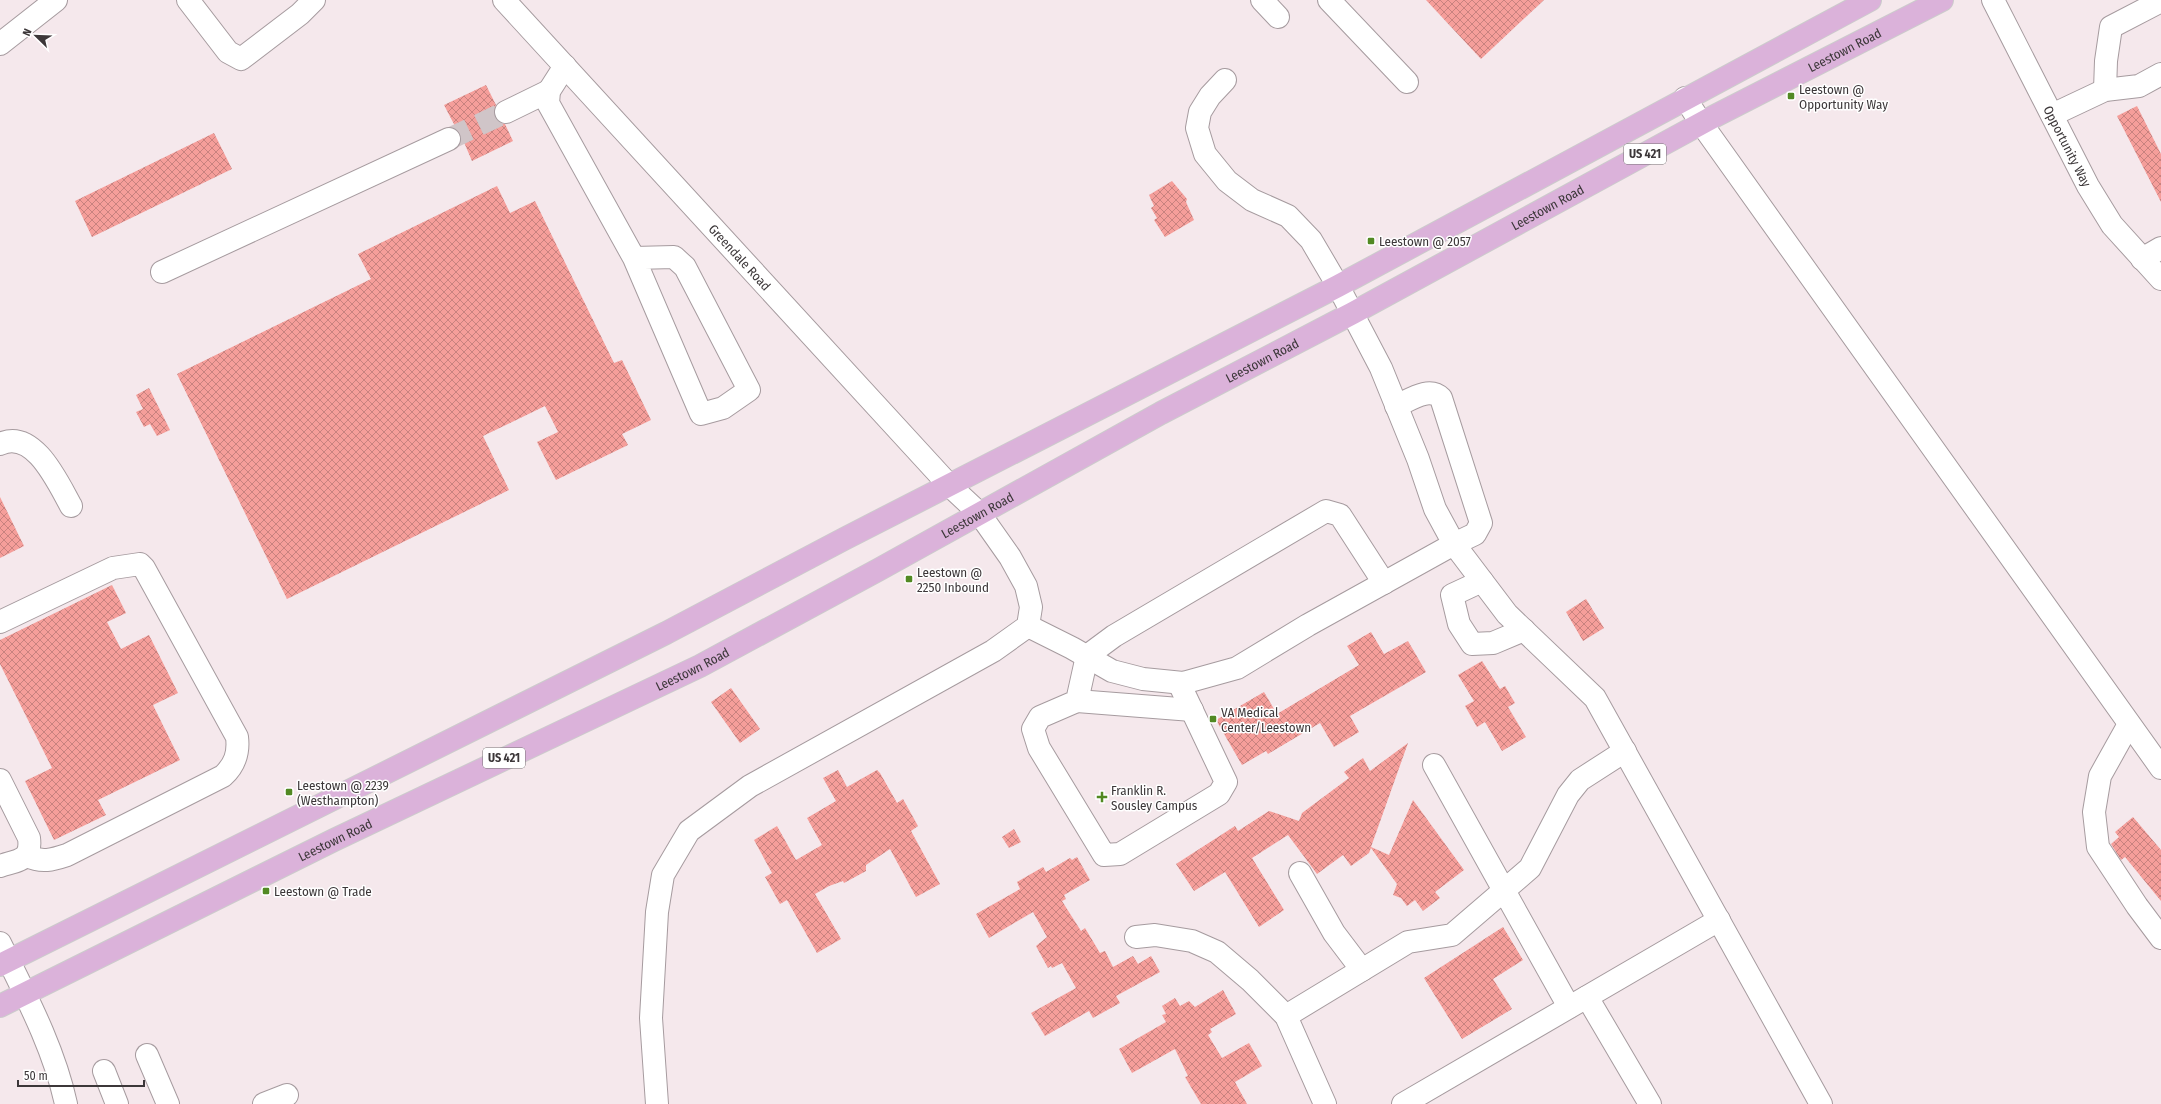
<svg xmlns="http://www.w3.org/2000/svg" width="2161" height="1104" viewBox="0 0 2161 1104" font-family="'Fira Sans Condensed',sans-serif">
<defs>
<pattern id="building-cross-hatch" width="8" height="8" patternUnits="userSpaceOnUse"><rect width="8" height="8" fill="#f59e9a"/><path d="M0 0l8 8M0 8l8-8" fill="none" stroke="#c8827f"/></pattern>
</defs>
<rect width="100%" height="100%" fill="#f5e8ec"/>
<g fill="url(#building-cross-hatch)">
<polygon points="1426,0 1544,0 1481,59"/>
<polygon points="486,85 496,105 494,112 495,118 499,123 505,124 513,141 472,161 460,133 456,128 444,105"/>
<polygon points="2137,106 2161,154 2161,202 2117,116"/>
<polygon points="214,133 232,169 92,237 75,201"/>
<polygon points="1172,181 1187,199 1186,202 1194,220 1165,237 1154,220 1157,218 1151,208 1154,206 1149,195"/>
<polygon points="497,186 510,213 535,201 614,363 622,360 651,420 622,434 628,445 556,480 537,442 558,432 545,406 483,436 509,490 287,599 177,374 371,279 358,254"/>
<polygon points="149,388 170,430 157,436 150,424 144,427 136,412 143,409 136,395"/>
<polygon points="0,497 24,546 0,558"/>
<polygon points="112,585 126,613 107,622 121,649 149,635 178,693 153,705 180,760 98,800 106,815 54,840 25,781 52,768 0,664 0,640"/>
<polygon points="1586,599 1604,628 1583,641 1566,612"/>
<polygon points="1371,632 1384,654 1408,641 1426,672 1350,716 1359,732 1334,747 1320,723 1268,754 1266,751 1242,765 1216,720 1264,692 1277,714 1359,665 1347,646"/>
<polygon points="1482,661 1500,689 1505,686 1515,703 1508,707 1526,737 1502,751 1485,722 1477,727 1465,706 1474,701 1458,675"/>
<polygon points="731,688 760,729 740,743 711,702"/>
<polygon points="1408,743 1371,847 1389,855 1413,800 1464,870 1435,892 1440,898 1423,911 1415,900 1407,906 1401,898 1393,895 1397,884 1371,848 1369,853 1351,866 1343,855 1317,874 1288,835 1252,858 1284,910 1259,927 1225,872 1194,891 1176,864 1235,826 1238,831 1269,811 1299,821 1302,813 1349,778 1344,772 1363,758 1370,771"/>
<polygon points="838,770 847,787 877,770 880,773 897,803 903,799 918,826 911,831 940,884 916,897 890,849 866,865 866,871 844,883 843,881 829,886 815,894 841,939 817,953 787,900 780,904 765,877 772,873 754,840 777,826 796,860 822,845 807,818 836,801 823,778"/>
<polygon points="2133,817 2161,850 2161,901 2125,857 2121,860 2111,844 2119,837 2115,832"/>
<polygon points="1014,829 1021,842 1009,848 1002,837"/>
<polygon points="1077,857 1090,880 1064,895 1066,899 1062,901 1081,931 1085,928 1100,953 1105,951 1113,967 1133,956 1138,964 1151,956 1160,972 1116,996 1120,1003 1093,1018 1089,1011 1045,1036 1031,1013 1076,988 1062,963 1052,968 1051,966 1048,968 1036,946 1047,937 1033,912 989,938 976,914 1020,889 1017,882 1043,867 1046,872 1070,858 1072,860"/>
<polygon points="1503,927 1523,960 1493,979 1512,1009 1462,1039 1424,978"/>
<polygon points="1223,990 1236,1014 1210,1029 1212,1032 1208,1035 1222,1058 1249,1043 1262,1066 1235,1082 1247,1104 1201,1104 1185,1077 1188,1076 1175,1049 1132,1073 1119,1049 1166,1022 1162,1015 1166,1014 1162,1006 1175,998 1180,1006 1189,1001 1195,1007"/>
</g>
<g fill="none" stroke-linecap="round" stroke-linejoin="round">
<polyline stroke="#d0c5c8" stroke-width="22" stroke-dasharray="22 11" stroke-linecap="butt" points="449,139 506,112"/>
<g stroke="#a69b9f" stroke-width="24">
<g id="minor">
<polyline points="188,0 228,52 241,59 300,14 314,0"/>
<path id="s1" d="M504,0L949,485L979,513L1010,557L1026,586L1031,607L1028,626L993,651L750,786L689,831L663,875L657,912L651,1018L657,1104"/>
<polyline points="1262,0 1278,17"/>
<polyline points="1329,0 1407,82"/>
<path id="s2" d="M1993,0L2088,186L2112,225L2161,279"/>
<polyline points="0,44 56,0"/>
<polyline points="565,66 549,91 548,103 634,258 701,414 723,408 749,390 685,267 674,257 634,258"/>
<polyline points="2105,90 2106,61 2111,27 2161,1"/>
<polyline points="1685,98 1701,123 2161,768"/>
<polyline points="506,112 549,91"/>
<polyline points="2052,115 2105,90 2139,86 2161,74"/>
<polyline points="2142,259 2161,248"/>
<polyline points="162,272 449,139"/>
<path d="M1396,406C1410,400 1429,386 1441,398L1481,523L1475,534L1454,544L1507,614L1595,698L1821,1104"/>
<path d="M0,444C34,428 58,483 71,506"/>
<polyline points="1482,581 1452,595 1459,624 1472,644 1493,643 1524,630"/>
<path d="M0,622L113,568L140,564L144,568L237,737C239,753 235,765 223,776L67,855C52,860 42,863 27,856"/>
<polyline points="1028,626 1072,648 1112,671 1143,679 1183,683 1237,668 1308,625 1454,544 1435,509 1418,459 1381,368 1338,286 1311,240 1288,216 1252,200 1227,181 1205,154 1197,128 1200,112 1210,96 1225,80"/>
<polyline points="1179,683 1226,782 1219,794 1120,854 1104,855 1039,748 1033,729 1040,717 1077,701 1087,656 1114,636 1326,511 1340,515 1384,583"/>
<polyline points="1077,701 1192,710"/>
<polyline points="2129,724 2100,776 2094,812 2098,847 2137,906 2161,938"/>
<polyline points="1434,765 1569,1007"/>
<path d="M0,780L29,838C32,861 18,860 0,866"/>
<polyline points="1300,873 1334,933 1362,970"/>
<polyline points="1136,937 1155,935 1192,941 1217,952 1250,980 1286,1016 1325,1104"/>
<path d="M0,943C25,994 54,1048 66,1104"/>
<polyline points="1587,997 1650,1104"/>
<polyline points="1286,1016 1408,942 1452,935 1530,868 1568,795 1580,780 1625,751"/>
<polyline points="147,1055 168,1104"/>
<polyline points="104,1071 117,1104"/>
<polyline points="264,1104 287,1095"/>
<polyline points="1403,1104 1719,920"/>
</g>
</g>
<g stroke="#cccbcc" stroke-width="24">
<g id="major">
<polyline points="0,965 666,633 844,539 1338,286 1870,0"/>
<path id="s3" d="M0,1006L334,840L700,666L878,570L1161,413L1353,313L1713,117L1942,0"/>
</g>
</g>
<use href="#minor" stroke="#fff" stroke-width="22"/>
<use href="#major" stroke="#dbb2da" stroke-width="22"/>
</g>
<g fill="#528923" stroke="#fff" stroke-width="1.5">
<rect x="1787" y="92" width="8" height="8" rx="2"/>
<rect x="1367" y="237" width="8" height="8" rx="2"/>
<rect x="905" y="575" width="8" height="8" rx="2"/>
<rect x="1209" y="715" width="8" height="8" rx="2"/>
<rect x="285" y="788" width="8" height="8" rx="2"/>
<path d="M1100 791h4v4h4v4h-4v4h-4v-4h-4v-4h4z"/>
<rect x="262" y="887" width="8" height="8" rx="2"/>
</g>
<g text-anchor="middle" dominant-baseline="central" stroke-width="3" stroke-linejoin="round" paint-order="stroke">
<g fill="#fff" stroke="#767374" stroke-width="1">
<rect x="1624" y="144" width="42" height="20" rx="3"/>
<rect x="483" y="748" width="42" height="20" rx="3"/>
</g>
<g font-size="12" font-weight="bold" fill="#3c3739">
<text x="1645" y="154">US 421</text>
<text x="504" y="758">US 421</text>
</g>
<g font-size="13" fill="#3c3739" stroke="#fff">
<text stroke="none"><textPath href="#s3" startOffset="2078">Leestown Road</textPath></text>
<text stroke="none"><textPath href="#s2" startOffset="164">Opportunity Way</textPath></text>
<text stroke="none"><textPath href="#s3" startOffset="1742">Leestown Road</textPath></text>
<text stroke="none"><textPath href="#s1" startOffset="349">Greendale Road</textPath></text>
<text stroke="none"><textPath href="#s3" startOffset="1418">Leestown Road</textPath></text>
<text stroke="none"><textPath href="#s3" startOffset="1094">Leestown Road</textPath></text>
<text stroke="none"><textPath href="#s3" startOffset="770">Leestown Road</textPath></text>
<text stroke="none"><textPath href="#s3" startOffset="374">Leestown Road</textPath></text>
</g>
<g font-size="13" fill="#3c3739" stroke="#fff" text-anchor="start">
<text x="1799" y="89">Leestown @<tspan x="1799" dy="15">Opportunity Way</tspan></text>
<text x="1379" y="241">Leestown @ 2057</text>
<text x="917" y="572">Leestown @<tspan x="917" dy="15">2250 Inbound</tspan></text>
<text x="1221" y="712">VA Medical<tspan x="1221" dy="15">Center/Leestown</tspan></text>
<text x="297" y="785">Leestown @ 2239<tspan x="297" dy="15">(Westhampton)</tspan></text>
<text x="1111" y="790">Franklin R.<tspan x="1111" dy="15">Sousley Campus</tspan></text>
<text x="274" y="891">Leestown @ Trade</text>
</g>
</g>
<g transform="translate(36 36) rotate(293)" stroke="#ffffff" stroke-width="3" paint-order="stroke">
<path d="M0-3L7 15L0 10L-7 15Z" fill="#3c3739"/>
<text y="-6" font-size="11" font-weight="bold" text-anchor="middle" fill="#3c3739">N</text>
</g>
<path d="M18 1080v6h126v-6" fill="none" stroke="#3c3739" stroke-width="2"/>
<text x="24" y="1080" font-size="12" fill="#3c3739" stroke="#ffffff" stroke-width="3" paint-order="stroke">50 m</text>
</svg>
